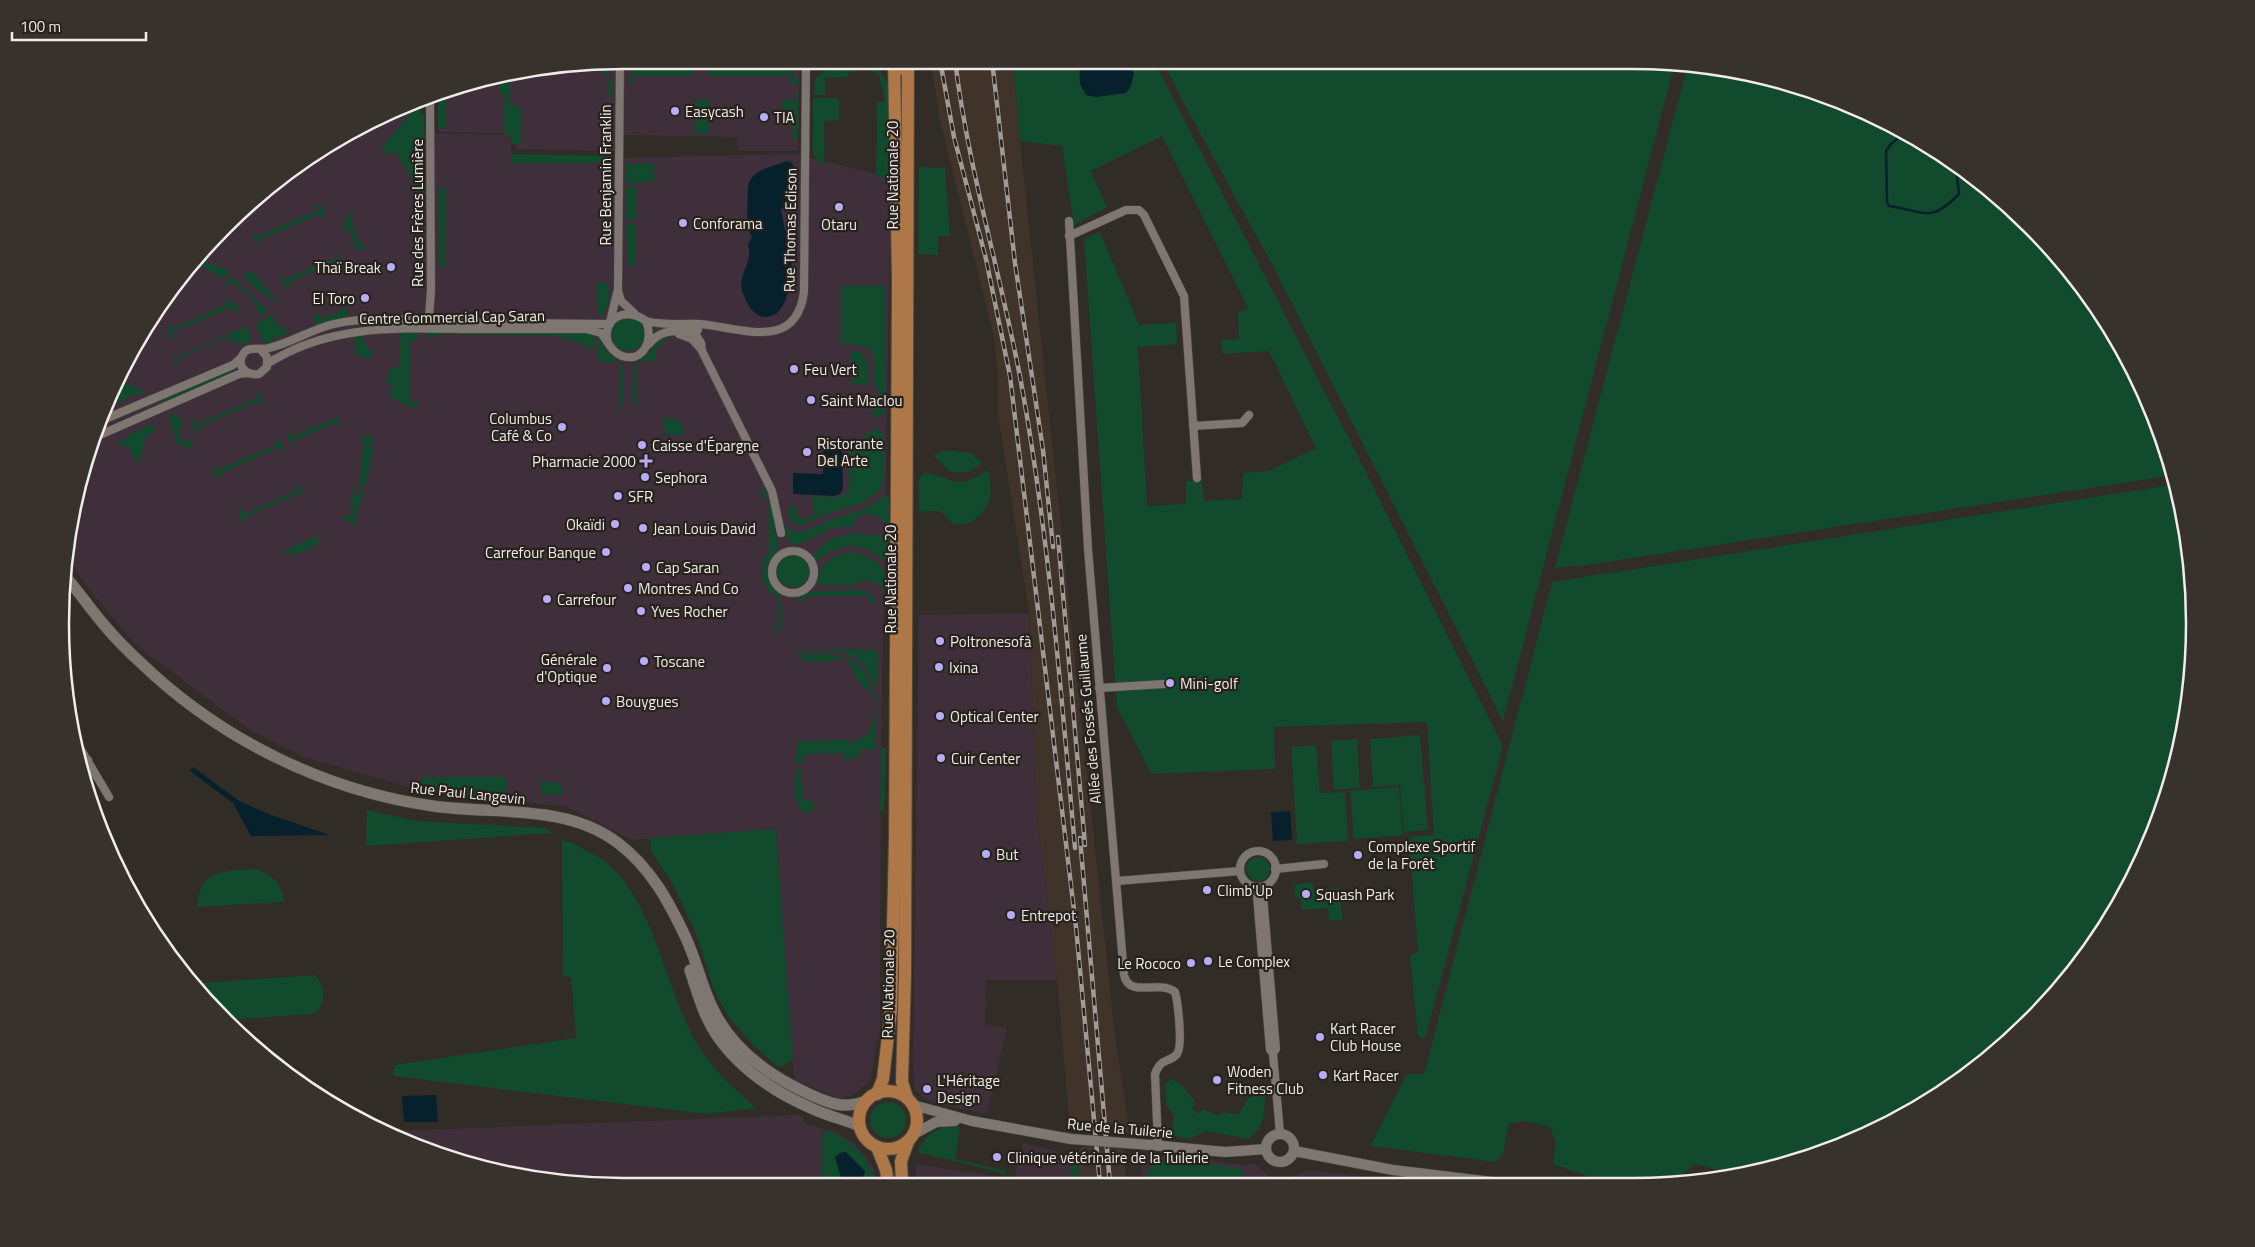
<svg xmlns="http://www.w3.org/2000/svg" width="2255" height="1247" viewBox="0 0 2255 1247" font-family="'Titillium Web',sans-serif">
<rect width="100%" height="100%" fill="#322c26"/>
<g fill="#3f2f3b">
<polygon points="624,60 812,60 812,66 800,66 798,151 738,151 737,137 616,135 617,151 516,149 516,133 439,132 439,91 442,90 514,71"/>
<polygon points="421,100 421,133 511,135 512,163 591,162 617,158 795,154 891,178 881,747 880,1028 870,1081 853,1095 841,1099 794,1080 776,829 633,840 565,806 463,797 422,791 304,757 250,730 136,645 87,587 66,556 79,478 103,408 155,311 200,252 280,177 342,135"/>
<polygon points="1029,613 1037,814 1057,980 986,980 985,1024 1007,1028 987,1114 935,1103 924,1098 914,1088 913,1062 919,615"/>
<polygon points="800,1115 806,1124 835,1132 854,1143 873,1166 878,1185 587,1186 477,1168 398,1135 398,1131"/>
<polygon points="1023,1143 1071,1155 1071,1184 916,1185 916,1164 1014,1179"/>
<polygon points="1140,1153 1244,1165 1255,1164 1272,1179 1287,1179 1309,1170 1407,1183 1143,1184"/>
</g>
<g fill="#3f332a">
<polygon points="931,60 1013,60 1020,141 1115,1036 1130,1133 1070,1129 1057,980 1037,814 1029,613 998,414 998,373 994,337 939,117"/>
<polygon points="1083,1146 1123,1149 1127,1184 1080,1184 1077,1152"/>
</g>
<g fill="#124a2e">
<polygon points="1013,60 1154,61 1349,439 1503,746 1425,1039 1418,1036 1410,955 1418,952 1409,837 1434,835 1427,722 1274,727 1275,769 1152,774 1117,708 1084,239 1100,232 1139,325 1176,323 1177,344 1138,347 1147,506 1186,504 1186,481 1202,481 1204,501 1242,499 1243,473 1269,471 1316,448 1269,351 1223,354 1221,340 1239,339 1238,313 1248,308 1162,136 1091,171 1107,207 1074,225 1062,146 1020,141"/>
<polygon points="1163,61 1675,62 1503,721 1273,266 1182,100"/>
<polygon points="1688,64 1778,79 1913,135 2003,200 2078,280 2137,374 2175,475 1587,565 1555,568"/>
<polygon points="575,65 597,65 607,71 612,84 612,97 609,97 607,77 599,69 540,68"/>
<polygon points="645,65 693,66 693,76 634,76 633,83 627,83 633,71"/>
<path d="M865,65C874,67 882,72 886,80C893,97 890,156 890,177H876L877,102H885L879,75L865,67Z"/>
<path d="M737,66C757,66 791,58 799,83L791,84V76H708L709,67Z"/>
<polygon points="855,68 856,72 848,72 848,77 825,78 825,95 814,95 815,79 825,70"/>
<polygon points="510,72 510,105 521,106 521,144 512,144 511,135 504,135 504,95 500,94 499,75"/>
<polygon points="448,88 448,94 446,95 446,128 438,128 438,94 439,91"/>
<polygon points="796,93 798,93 798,141 793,139 793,123 788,123 785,116 782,116 782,100 796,100"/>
<polygon points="813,98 839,98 839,120 824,121 824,164 818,162 817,158 813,155"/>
<polygon points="695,99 709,100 709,133 695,134"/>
<polygon points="417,105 424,116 425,209 408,172 396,152 387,155 382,147"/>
<polygon points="511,154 612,156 612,163 512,163"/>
<polygon points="626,164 654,164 654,181 626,184"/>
<polygon points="919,167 945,168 950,236 938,236 938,255 918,254"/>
<polygon points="439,187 446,188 445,268 439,267"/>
<polygon points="626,187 636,187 636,219 626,220"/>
<polygon points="316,204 322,206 325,215 323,219 320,214 259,240 261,246 258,245 253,236 254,232 257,237 318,210"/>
<polygon points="350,210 354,220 351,222 360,245 365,244 366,249 356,250 349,229 342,231"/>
<polygon points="626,224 636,224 636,266 628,265"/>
<polygon points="335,251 338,253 341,263 340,267 337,261 289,282 291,288 289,289 280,280 280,275 283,280 338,257"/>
<polygon points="200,252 211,266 214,263 218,268 225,268 230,273 223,278 217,275 212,280 216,274 192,262"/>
<polygon points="253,272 281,305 255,288 242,275"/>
<path d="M232,277L268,311L260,315C253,299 245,291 230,282L225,287L227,280Z"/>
<path d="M604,282L609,286C609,297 610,311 598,317L597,284Z"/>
<path d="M841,286H885V412L879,418L872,415L874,410L879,407V391C862,370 894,343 841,344Z"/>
<polygon points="227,299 238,306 237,312 235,312 232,307 171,333 173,340 169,338 168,328 170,324 173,329 227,304 225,300"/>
<polygon points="345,301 348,319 317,327 313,316 318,313 321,319 344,309 341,304"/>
<polygon points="271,315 277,324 291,332 273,339 269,345 261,339 256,323"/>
<circle cx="628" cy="334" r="17"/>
<polygon points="248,326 252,341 239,345 235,341 231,342 228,337 176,359 178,365 174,364 174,358"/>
<polygon points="400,331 417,332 417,341 410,342 410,402 418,402 417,409 407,406 392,398 390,392 393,386 387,382 390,368 394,369 400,365"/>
<polygon points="363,332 364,335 362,337 369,351 373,349 372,358 366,359 355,354 355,337"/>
<polygon points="428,332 576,332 595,335 594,350 587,349 587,345 556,336 443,334 426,338"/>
<polygon points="598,337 606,351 623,365 623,405 620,407 615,408 619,406 620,362 598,361"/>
<polygon points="663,337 670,337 670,339 663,339 663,346 656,347 656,361 637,362 636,407 635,407 632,403 634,364 648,354 659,339"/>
<polygon points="851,351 860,352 868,362 868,385 852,384"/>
<polygon points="235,368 236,372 162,403 161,399"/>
<polygon points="118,380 146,391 134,396 132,394 117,404 115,401 102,409"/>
<polygon points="255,392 259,393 263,402 262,406 259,401 198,427 201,433 196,433 192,423 194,419 197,424 258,398"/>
<polygon points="335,412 342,424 341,427 338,422 293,441 295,447 292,446 287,435 289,432 291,437 336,418"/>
<polygon points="173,414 179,416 184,427 178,430 183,442 190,440 194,451 177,443 168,416"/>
<path d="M662,418C677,418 684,419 684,435L662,434L664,432L665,422L662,421Z"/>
<polygon points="153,424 155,429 145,440 139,466 127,445 121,448 119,442 125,440 130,434"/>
<path d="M873,429H879L884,437V477L880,490L863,503L818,517L802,525H797L789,519V508L795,503C795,512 796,519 807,519L814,514L812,496L839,497L849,491L850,443L861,439Z"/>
<path d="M370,434C377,447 368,472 365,487L351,492L352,488L359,489L364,440L357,439Z"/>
<polygon points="276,438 280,440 284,449 282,452 279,447 219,474 221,479 216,477 212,468 214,465 217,470 278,444"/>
<polygon points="946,450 971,453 982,463 969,472 951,472 933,455"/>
<path d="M987,470C994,487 992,506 976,518C971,522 965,525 958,524C941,522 953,507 921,512L919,509V479L924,473H928C956,481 961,489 987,470Z"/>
<polygon points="296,484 300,486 303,498 300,493 245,517 247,522 243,522 238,513 241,508 244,514 298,490"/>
<polygon points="2177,484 2194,586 2190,697 2165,804 2120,905 2030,1022 1944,1092 1813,1157 1736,1175 1696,1164 1685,1172 1679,1182 1607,1183 1553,1164 1556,1144 1550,1127 1524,1121 1508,1124 1503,1156 1495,1162 1370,1146 1407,1074 1424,1074 1552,582"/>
<path d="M762,485L770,497L778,545C777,554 768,559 767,569C766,583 777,586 780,596C783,606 781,618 781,628L778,632L775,631L774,628L778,627V596L770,593L762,578L763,556H769V498H763Z"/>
<polygon points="364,491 353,529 351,521 343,520 345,514 352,516 354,509 350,508 353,498 350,497"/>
<path d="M886,493L889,499L890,526C877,516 870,510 854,519L855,526L832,528L798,545C788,545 784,533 785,525L793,532L807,531L829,520L860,511L878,501Z"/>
<path d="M850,534L889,535L890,567C865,540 845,540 816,561L814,556C821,542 835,537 850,534Z"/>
<path d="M317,536L320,541C311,550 296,557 283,551Z"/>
<path d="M850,552C867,554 892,567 886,589H882L874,582L864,580L853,585H819L817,583C818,563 832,557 850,552Z"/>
<circle cx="793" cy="571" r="16"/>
<path d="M857,590C866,591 873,593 876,603H869V596H805L803,602H797L799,596L809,592Z"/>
<path d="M798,649L875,650L878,654L877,691C859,646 843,651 800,651Z"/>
<path d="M797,654C834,655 862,649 873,693L877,696L875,750L861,749L860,756L845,761L844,753L804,754L803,763H795L798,741L851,740L852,744L868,734L877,709L874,696L857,680L848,660L840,658L830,662L803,661V658L798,657V660Z"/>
<polygon points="1420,735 1428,830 1404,832 1400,785 1373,787 1370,739"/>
<polygon points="1357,739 1360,788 1334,790 1331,741"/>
<polygon points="1316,745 1320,793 1345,792 1348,841 1297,844 1291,747"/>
<polygon points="881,747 886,749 884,812 880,811"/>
<path d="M795,770H801L803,799L814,802V810H809V815C791,807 796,788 795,770Z"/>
<polygon points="422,777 506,777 506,801 422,791"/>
<polygon points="541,781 561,783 562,795 541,794"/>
<polygon points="1399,787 1403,835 1354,839 1350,791"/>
<polygon points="367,810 417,821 546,828 552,833 366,846"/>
<polygon points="776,829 793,1059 783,1066 778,1067 754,1046 730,1019 715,993 696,934 674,886 651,851 650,838"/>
<path d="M562,841C573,841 579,846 589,852C595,856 603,859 608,864C658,908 665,995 701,1050C715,1072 737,1091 756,1108L706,1114L393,1076L394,1065L576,1038L571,977L563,976Z"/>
<circle cx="1258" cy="869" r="12"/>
<path d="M256,869C273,875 282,884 284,902L197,907C199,869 225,871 256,869Z"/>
<polygon points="1313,882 1314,890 1340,888 1342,920 1329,921 1328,908 1302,910 1301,899 1295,896 1295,884"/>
<path d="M315,975C326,987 327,1005 313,1014L226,1020L204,999L203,983Z"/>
<path d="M1171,1079L1180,1083L1194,1100L1193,1110L1200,1113L1203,1109L1219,1116L1223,1112L1233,1114L1240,1113C1243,1103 1250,1097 1258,1090L1264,1092C1266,1110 1265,1128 1248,1139L1206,1131L1189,1139L1172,1135L1174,1115L1166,1105L1165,1085Z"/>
<circle cx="888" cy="1120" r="18"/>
<path d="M950,1126L960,1127L955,1159L1006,1171V1174L917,1152C929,1134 928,1131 950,1126Z"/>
<path d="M825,1131C848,1136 874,1161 876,1185H827V1183H821C823,1169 819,1142 825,1131Z"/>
<polygon points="1070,1150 1077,1152 1080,1184 1071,1184"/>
<polygon points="1167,1159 1238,1168 1244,1171 1242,1184 1214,1184 1210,1179 1200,1184 1138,1184 1147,1174 1153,1160"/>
</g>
<g fill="#06202c">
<polygon points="1079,61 1129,61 1134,74 1130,88 1126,93 1096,97 1086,95 1080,84"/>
<path d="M786,161L791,162L795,169L789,183L788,200L781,210L785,230L791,236L792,240C792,258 794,318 765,317C754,317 746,303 743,293C736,275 754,263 748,245L752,237L747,227L748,185C754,168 771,168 786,161Z"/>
<polygon points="823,448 838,449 842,452 843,488 841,493 834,496 793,494 793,473 823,474"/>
<polygon points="193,767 239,801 271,815 330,835 251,836 233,803 190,771"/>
<polygon points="1290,811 1292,840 1273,841 1271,812"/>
<polygon points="436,1095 438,1122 404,1122 402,1096"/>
<polygon points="846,1152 865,1171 863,1178 855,1178 847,1181 841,1178 835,1157 840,1153"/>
</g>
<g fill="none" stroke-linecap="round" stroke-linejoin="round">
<path stroke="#06202c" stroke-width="2.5" d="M1906,132L1891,144L1886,151L1887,202L1889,206C1926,211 1929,224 1959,194L1956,166"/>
<g stroke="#4e4843" stroke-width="9">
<g id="minor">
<path d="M1069,221L1088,549L1124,975C1129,999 1160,979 1175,992C1178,1002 1183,1046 1177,1054C1168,1064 1162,1056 1155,1074L1158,1145"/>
<polyline points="1069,236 1126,210 1139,210 1144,215 1184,296 1197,478"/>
<polyline points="618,291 621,301 634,313"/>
<path d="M646,321C663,326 682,323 700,324C742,328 796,352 804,292L806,60"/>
<polyline points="610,322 618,289 620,60"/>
<polyline points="689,324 701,343 702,351 772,491 781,533"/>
<polyline points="424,325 429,317 431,291 430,95"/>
<polyline points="679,334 692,339 701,349"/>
<path d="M649,344C662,327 678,332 698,330"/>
<path d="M261,350L267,357V367L259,374C248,376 237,368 242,356C247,344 259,351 269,348C290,343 309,331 330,325C358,317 390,320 418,319L426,322L610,324"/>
<path d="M267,364C329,324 397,328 467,329C507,329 546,329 586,329L601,333C608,341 611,352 622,356C644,363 654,339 646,321C627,306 601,317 608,343"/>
<polyline points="98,422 233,365 241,358"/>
<polyline points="1193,426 1242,423 1249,415"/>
<polyline points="93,438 239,374 248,373"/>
<circle cx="793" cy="572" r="21"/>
<polyline points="1099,688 1164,684"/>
<polyline points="74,738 109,797"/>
<polyline points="79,766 88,760"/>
<circle cx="1258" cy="869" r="18"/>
<polyline points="1275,869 1324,864"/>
<polyline points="1117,881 1240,871"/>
<polyline points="1259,887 1257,896 1270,1050 1273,1053"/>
<polyline points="1260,890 1263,896 1276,1049 1273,1053 1280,1134"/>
</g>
</g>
<g stroke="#4e4843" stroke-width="11">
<g id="tertiary">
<polyline points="913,1105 972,1121 1071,1139"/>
<circle cx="1280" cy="1148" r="14"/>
<polyline points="914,1134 936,1122 955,1121"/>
<polyline points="1151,1145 1225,1152 1266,1149"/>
<polyline points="1294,1151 1393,1170 1500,1183"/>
</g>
</g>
<g stroke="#4e4843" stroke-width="12">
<g id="secondary">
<path d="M63,574C78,590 90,609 105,626C116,639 129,652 141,663C220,739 325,791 433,806C494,815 566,803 618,843C651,868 669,902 686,938C697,962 702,988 714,1011C733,1050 770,1076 809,1094C831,1104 845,1110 868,1100"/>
<path d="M690,970C695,986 700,1003 707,1018C727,1061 771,1091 813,1109C828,1116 845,1120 860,1126"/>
</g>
</g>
<g stroke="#4e4843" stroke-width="14">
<g id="primary">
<polyline points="880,60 895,64 900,69"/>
<circle cx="888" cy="1120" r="29"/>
<polyline points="877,1094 883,1079 891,1010 895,841 898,280 894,60"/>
<polyline points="907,1098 902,1082 905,975 908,60"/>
<polyline points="877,1147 886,1170 888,1185"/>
<polyline points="902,1185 901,1161 908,1142"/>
</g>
</g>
<use href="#minor" stroke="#7e7670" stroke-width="8"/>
<use href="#tertiary" stroke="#7e7670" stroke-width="10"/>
<use href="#secondary" stroke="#7e7670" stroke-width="11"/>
<use href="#primary" stroke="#ad7747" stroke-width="12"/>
<g stroke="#a19b97" stroke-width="4.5">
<g id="rail">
<polyline points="940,60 954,137 986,259 1010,376 1076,927 1100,1184"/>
<path d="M955,60C968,169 1001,275 1021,382C1049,536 1061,692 1075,848"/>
<polyline points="992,60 1015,263 1043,450 1053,547"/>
<polyline points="1058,537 1085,845"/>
<polyline points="1080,838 1110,1184"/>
</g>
</g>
<use href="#rail" stroke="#28221d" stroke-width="2.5" stroke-dasharray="8" stroke-linecap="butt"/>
<g stroke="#4e4843" stroke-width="11" stroke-linecap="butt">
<polyline id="tertiary-bridge" points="1071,1139 1151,1145"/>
</g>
<use href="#tertiary-bridge" stroke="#7e7670" stroke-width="10"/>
</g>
<g fill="#b6acf8" stroke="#28221d" stroke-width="2">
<circle cx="675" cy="111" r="5"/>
<circle cx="764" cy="117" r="5"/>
<circle cx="839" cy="207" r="5"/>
<circle cx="683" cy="223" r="5"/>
<circle cx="391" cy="267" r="5"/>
<circle cx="365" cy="298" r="5"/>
<circle cx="794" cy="369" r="5"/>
<circle cx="811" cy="400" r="5"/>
<circle cx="562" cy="427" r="5"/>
<circle cx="642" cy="445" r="5"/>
<circle cx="807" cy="452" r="5"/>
<path d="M643.5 453.5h5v5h5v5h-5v5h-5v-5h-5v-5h5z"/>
<circle cx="645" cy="477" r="5"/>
<circle cx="618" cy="496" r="5"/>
<circle cx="615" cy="524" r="5"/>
<circle cx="643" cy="528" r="5"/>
<circle cx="606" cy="552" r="5"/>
<circle cx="646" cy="567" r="5"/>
<circle cx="628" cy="588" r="5"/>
<circle cx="547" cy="599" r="5"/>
<circle cx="641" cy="611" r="5"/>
<circle cx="940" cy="641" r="5"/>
<circle cx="644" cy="661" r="5"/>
<circle cx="939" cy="667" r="5"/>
<circle cx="607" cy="668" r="5"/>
<circle cx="1170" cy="683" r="5"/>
<circle cx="606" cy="701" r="5"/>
<circle cx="940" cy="716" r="5"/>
<circle cx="941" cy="758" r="5"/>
<circle cx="986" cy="854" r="5"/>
<circle cx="1358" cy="855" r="5"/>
<circle cx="1207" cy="890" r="5"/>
<circle cx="1306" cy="894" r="5"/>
<circle cx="1011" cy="915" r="5"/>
<circle cx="1208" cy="961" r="5"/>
<circle cx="1191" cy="963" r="5"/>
<circle cx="1320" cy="1037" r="5"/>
<circle cx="1323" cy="1075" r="5"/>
<circle cx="1217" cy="1080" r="5"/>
<circle cx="927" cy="1089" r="5"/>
<circle cx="997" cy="1157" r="5"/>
</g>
<g text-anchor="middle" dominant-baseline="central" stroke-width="4.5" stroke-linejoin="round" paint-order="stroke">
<g font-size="15" fill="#f1ece9" stroke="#28221d" text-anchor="start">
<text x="685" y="111">Easycash</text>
<text x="774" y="117">TIA</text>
<text x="693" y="223">Conforama</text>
<text x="839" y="224" text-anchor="middle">Otaru</text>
<text x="381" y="267" text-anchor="end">Thaï Break</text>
<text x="355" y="298" text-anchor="end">El Toro</text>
<text x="804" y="369">Feu Vert</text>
<text x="821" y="400">Saint Maclou</text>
<text x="552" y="418" text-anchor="end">Columbus<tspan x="552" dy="17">Café &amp; Co</tspan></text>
<text x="817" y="443">Ristorante<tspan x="817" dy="17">Del Arte</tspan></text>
<text x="652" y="445">Caisse d'Épargne</text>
<text x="636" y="461" text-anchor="end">Pharmacie 2000</text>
<text x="655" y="477">Sephora</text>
<text x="628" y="496">SFR</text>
<text x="605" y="524" text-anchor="end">Okaïdi</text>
<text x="653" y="528">Jean Louis David</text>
<text x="596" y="552" text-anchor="end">Carrefour Banque</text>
<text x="656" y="567">Cap Saran</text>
<text x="638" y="588">Montres And Co</text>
<text x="557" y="599">Carrefour</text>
<text x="651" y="611">Yves Rocher</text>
<text x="950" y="641">Poltronesofà</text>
<text x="597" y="659" text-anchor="end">Générale<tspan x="597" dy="17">d'Optique</tspan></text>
<text x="654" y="661">Toscane</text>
<text x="949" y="667">Ixina</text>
<text x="1180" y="683">Mini-golf</text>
<text x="616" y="701">Bouygues</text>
<text x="950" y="716">Optical Center</text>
<text x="951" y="758">Cuir Center</text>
<text x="1368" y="846">Complexe Sportif<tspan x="1368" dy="17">de la Forêt</tspan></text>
<text x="996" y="854">But</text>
<text x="1217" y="890">Climb'Up</text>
<text x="1316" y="894">Squash Park</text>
<text x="1021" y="915">Entrepot</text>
<text x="1218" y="961">Le Complex</text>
<text x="1181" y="963" text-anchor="end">Le Rococo</text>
<text x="1330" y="1028">Kart Racer<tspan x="1330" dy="17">Club House</tspan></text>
<text x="1227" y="1071">Woden<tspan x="1227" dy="17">Fitness Club</tspan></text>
<text x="1333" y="1075">Kart Racer</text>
<text x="937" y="1080">L'Héritage<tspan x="937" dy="17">Design</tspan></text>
<text x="1007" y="1157">Clinique vétérinaire de la Tuilerie</text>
</g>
<g font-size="15" fill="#f1ece9" stroke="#28221d">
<text transform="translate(605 175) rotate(-90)">Rue Benjamin Franklin</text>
<text transform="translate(892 175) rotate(-90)">Rue Nationale 20</text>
<text transform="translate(417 213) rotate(-90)">Rue des Frères Lumière</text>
<text transform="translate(790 230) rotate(-89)">Rue Thomas Edison</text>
<text transform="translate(452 317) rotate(-1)">Centre Commercial Cap Saran</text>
<text transform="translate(890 579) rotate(-90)">Rue Nationale 20</text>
<text transform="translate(1088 719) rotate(-95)">Allée des Fossés Guillaume</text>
<text transform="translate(468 793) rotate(6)">Rue Paul Langevin</text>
<text transform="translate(888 984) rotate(-89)">Rue Nationale 20</text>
<text transform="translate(1120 1128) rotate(5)">Rue de la Tuilerie</text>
</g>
</g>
<path d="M0 0H2255V1247H0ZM623 69H1632A554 554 0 0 1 2186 623V624A554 554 0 0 1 1632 1178H623A554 554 0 0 1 69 624V623A554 554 0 0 1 623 69Z" fill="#38322d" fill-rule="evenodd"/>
<path fill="none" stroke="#f1ece9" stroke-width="2.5" d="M623 69H1632A554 554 0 0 1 2186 623V624A554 554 0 0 1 1632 1178H623A554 554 0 0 1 69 624V623A554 554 0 0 1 623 69Z"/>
<path d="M12 32v8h134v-8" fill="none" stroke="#f1ece9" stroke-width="2.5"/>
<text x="20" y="32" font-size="15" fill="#f1ece9" stroke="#28221d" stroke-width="4" paint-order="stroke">100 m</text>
</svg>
